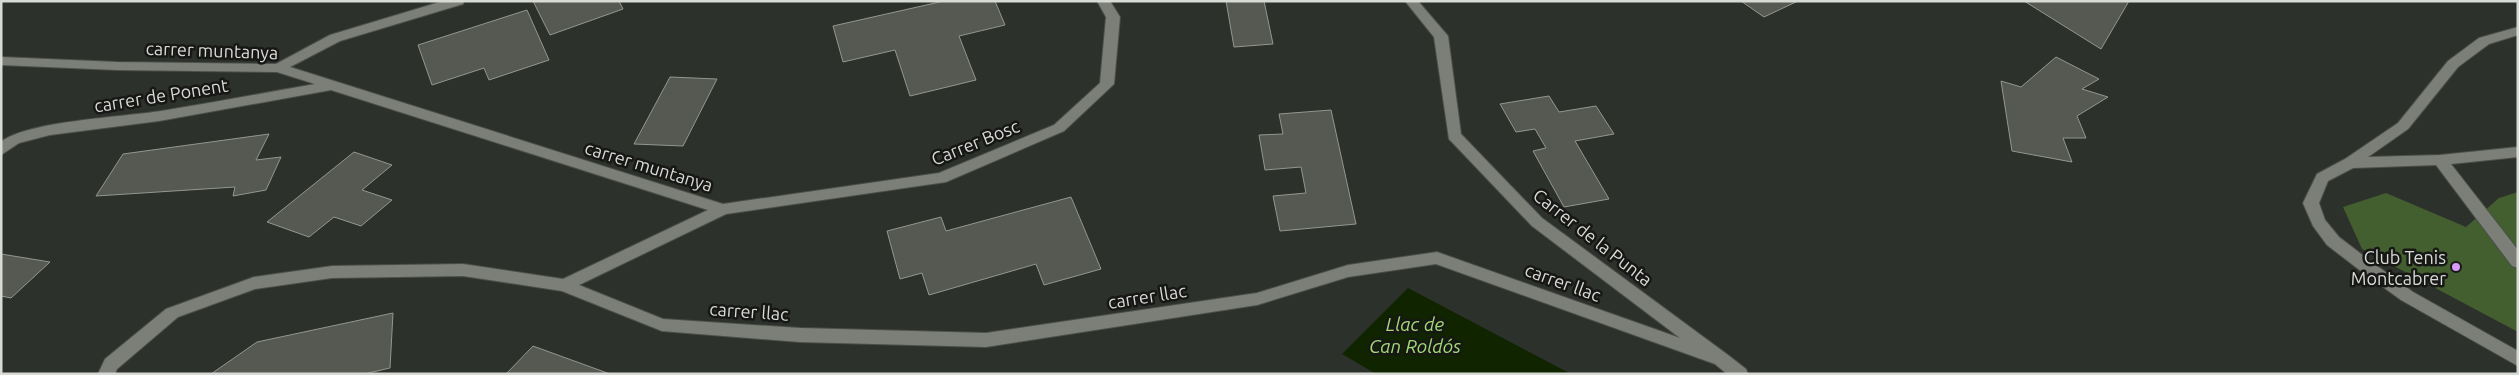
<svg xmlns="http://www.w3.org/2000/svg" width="2519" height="375" viewBox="0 0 2519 375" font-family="Ubuntu,sans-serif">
<rect width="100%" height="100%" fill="#2d312b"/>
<polygon fill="#435e2f" points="2518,192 2518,332 2362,249 2343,207 2386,193 2466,227 2499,198"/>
<polygon fill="#102400" points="1408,288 1571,374 1376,374 1342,354"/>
<g fill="#555952" stroke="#939790">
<polygon points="533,1 619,1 623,9 550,35"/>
<polygon points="944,1 995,1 1005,25 959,36 976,80 910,96 895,50 843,62 833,26"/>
<polygon points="1226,1 1264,1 1273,44 1234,47"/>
<polygon points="1741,1 1798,1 1764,17"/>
<polygon points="2024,1 2129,1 2101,49"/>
<polygon points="527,10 549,60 489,80 484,68 432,85 418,45"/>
<polygon points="2056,57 2099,79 2082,89 2108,97 2077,116 2086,138 2063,138 2072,162 2012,151 2001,81 2021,87"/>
<polygon points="670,77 717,79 683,146 634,144"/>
<polygon points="1549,96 1559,112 1596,106 1614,134 1575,141 1609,199 1564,207 1533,151 1546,148 1535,129 1516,132 1500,104"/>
<polygon points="1331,110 1356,224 1280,231 1273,196 1306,193 1301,167 1265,170 1259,135 1283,134 1279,114"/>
<polygon points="269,134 256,160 281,157 266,190 233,196 235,187 96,196 123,154"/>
<polygon points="354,152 392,165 362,190 392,200 361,226 334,217 309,237 267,222"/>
<polygon points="1071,197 1101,269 1044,285 1036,264 929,295 922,273 900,279 887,231 941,217 946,231"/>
<polygon points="1,254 50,262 11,298 1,296"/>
<polygon points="393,313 390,368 364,374 211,374 257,342"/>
<polygon points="533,346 610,374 506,374"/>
</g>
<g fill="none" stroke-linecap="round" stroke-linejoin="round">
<g stroke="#4c4f4a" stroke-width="2">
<g id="minor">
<path d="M443,1H464L463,4L340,41L290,67L723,204L939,173L1054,125L1100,83L1106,17L1097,1H1110L1120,17L1114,84L1064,131L946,182L726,214L579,285L663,319L800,328L986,333L1257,293L1348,265L1437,252L1680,338L1532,226L1449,139L1434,37L1405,1H1418L1448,36L1461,134L1542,218L1728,355L1746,369L1748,374H1727L1715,364L1436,264L1348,277L1257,305L986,347L800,342L662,331L562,291L463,276L332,278L255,289L178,317L117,369L115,374H98L105,359L166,309L254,277L332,266L463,264L563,279L708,210L331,90L159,121L50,135L19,143L1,155V142C27,121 124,117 161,111C212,103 263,93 315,84L277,72L117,70L1,65V57L117,62L276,64L330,35Z"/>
<polygon points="2518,27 2518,35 2489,44 2458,67 2408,129 2368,157 2440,155 2518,147 2518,157 2451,164 2518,250 2518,268 2512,266 2436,165 2353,168 2328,181 2319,203 2325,220 2339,237 2369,260 2413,292 2518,351 2518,366 2401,300 2357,268 2327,245 2313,226 2303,203 2317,174 2345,159 2398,123 2448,61 2479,38"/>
</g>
</g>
<use href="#minor" fill="#7b7f78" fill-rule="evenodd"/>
</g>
<circle fill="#d79bf9" stroke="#171816" stroke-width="2" cx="2456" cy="267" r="5"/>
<g text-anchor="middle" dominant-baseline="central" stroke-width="5" stroke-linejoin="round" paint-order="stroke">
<g font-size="18" fill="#d8dad6" stroke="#171816">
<text transform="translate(212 50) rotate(2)">carrer muntanya</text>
<text transform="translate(161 95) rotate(-9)">carrer de Ponent</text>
<text transform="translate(975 142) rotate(-22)">Carrer Bosc</text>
<text transform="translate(649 166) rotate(17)">carrer muntanya</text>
<text transform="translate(1593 237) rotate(38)">Carrer de la Punta</text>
<text transform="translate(1563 282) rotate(20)">carrer llac</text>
<text transform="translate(1147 296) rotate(-9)">carrer llac</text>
<text transform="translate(749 311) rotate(4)">carrer llac</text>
</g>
<g font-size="18" fill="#d8dad6" stroke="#171816" text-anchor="end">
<text x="2446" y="257">Club Tenis<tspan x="2446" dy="21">Montcabrer</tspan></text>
</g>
<g font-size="19" font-style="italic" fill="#a2da75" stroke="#171816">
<text x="1415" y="324">Llac de<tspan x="1415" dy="22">Can Roldós</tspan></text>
</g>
</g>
<rect width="2519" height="375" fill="none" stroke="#d8dad6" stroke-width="5"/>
</svg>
